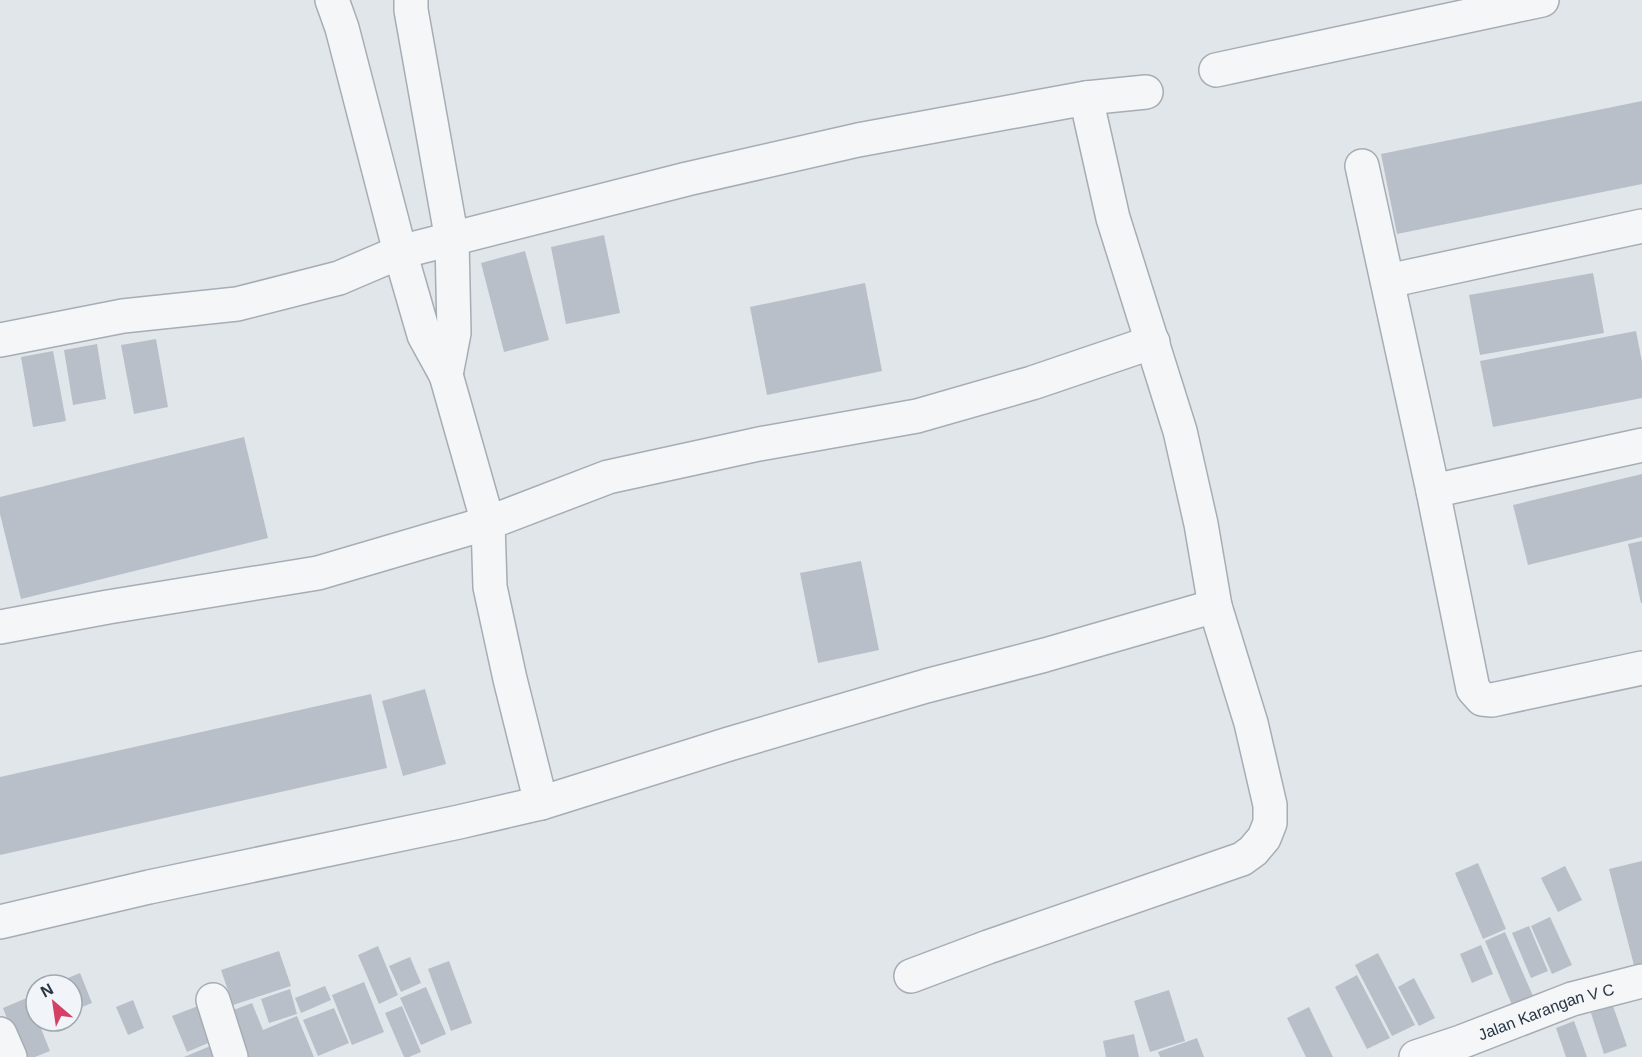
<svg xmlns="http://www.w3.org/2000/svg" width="1642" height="1057" viewBox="0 0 1642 1057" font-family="Arial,sans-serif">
<rect width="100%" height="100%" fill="#e1e6ea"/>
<g fill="#b8bfc8">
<polygon points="1642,101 1642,184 1397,234 1381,154"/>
<polygon points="604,235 620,313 566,324 551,247"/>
<polygon points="525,251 549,340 504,352 481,263"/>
<polygon points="1593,273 1604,333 1480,355 1469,295"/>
<polygon points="865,283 882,371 767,395 750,307"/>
<polygon points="1636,331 1642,362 1642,398 1493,427 1480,361"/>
<polygon points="156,339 168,407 134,414 121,345"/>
<polygon points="97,344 106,399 73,405 64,350"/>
<polygon points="53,351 66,421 33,427 21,357"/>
<polygon points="244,437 268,538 21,599 0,514 0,497"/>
<polygon points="1642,474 1642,537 1528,565 1513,505"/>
<polygon points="1642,541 1642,603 1641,603 1628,544"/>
<polygon points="861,561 879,650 818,663 800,573"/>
<polygon points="425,689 446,764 403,776 382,701"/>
<polygon points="371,694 387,768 0,855 0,777"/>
<polygon points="1642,861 1642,972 1636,973 1609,869"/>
<polygon points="1478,863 1506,929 1483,939 1455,873"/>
<polygon points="1565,866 1582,900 1558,912 1541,878"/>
<polygon points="1550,917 1572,965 1552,974 1531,926"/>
<polygon points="1529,926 1548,971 1531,978 1512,933"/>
<polygon points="1505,932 1533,996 1512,1005 1485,941"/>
<polygon points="1481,945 1493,974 1472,983 1460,954"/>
<polygon points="378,946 398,995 379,1004 358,955"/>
<polygon points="279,951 291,986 233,1005 221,970"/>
<polygon points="1378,953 1415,1025 1392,1036 1355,965"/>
<polygon points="410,957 421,983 401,992 389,966"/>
<polygon points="449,961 472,1023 451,1031 428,969"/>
<polygon points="80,973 92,1003 72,1011 72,985 51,985"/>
<polygon points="1357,975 1390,1038 1367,1049 1335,987"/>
<polygon points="1414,978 1435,1018 1419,1026 1398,987"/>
<polygon points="364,982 384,1032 352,1045 332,995"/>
<polygon points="325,986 331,1000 301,1013 295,998"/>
<polygon points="426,987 446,1034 421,1045 400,998"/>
<polygon points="290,989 297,1014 269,1023 261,999"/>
<polygon points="1169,990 1185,1041 1150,1052 1134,1001"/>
<polygon points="29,997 36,1015 36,1021 38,1021 50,1051 35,1057 22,1057 3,1008"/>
<polygon points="133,1000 144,1028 128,1035 116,1007"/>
<polygon points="206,1003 220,1038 187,1052 172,1016"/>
<polygon points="252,1003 263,1030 297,1016 314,1057 246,1057 228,1012"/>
<polygon points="402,1006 421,1052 409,1057 404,1057 385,1013"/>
<polygon points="1613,1006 1627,1046 1604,1054 1591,1013"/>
<polygon points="1309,1007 1333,1057 1306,1057 1287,1018"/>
<polygon points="334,1008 349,1043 318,1056 303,1020"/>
<polygon points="1574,1021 1587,1057 1566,1057 1556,1028"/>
<polygon points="1134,1034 1139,1057 1106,1057 1103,1041"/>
<polygon points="1197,1038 1204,1057 1160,1057 1158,1052"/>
<polygon points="220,1042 226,1057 184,1057"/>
</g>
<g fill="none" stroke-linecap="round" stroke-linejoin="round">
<g stroke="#a6adb5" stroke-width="36">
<g id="minor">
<polyline points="332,0 342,28 400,252 424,335 446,375 454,333 452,240 411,10 411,0"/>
<polyline points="1216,70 1542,0"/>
<polyline points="1362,166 1433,491 1473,689 1482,699 1492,700 1642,668"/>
<polyline points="1388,281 1642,226"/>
<polyline points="0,340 123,316 237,304 339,278 400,252 687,179 858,140 1086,98 1146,92"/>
<polyline points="446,375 488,523 490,587 510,679 541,803"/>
<polyline points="1433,491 1642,445"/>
<polyline points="0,627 108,607 318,573 488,523 608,477 759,444 917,416 1032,383 1153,342"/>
<polyline points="0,922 149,887 459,822 541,803 729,744 926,686 1045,655 1215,606"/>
<polyline points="911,976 988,947 1242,859 1253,851 1264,838 1270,823 1270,805 1251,723 1215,606 1201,524 1180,431 1113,218 1086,98"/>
<polyline points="213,1000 231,1057"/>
<polyline points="0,1034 10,1057"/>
<path id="s1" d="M1416,1057L1461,1042L1572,999L1642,981"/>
</g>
</g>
<use href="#minor" stroke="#f4f6f8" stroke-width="33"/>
</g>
<g text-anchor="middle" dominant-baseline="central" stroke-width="4.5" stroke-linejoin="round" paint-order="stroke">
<g font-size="16" fill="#283543" stroke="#f1f4f8">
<text stroke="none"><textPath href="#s1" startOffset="138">Jalan Karangan V C</textPath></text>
</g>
</g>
<g transform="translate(54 1003) rotate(331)"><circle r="28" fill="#f1f4f8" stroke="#a1a8b0" stroke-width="1.5"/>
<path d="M0-4.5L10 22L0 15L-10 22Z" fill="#d54066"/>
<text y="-9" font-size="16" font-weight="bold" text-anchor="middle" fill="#283543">N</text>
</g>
</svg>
